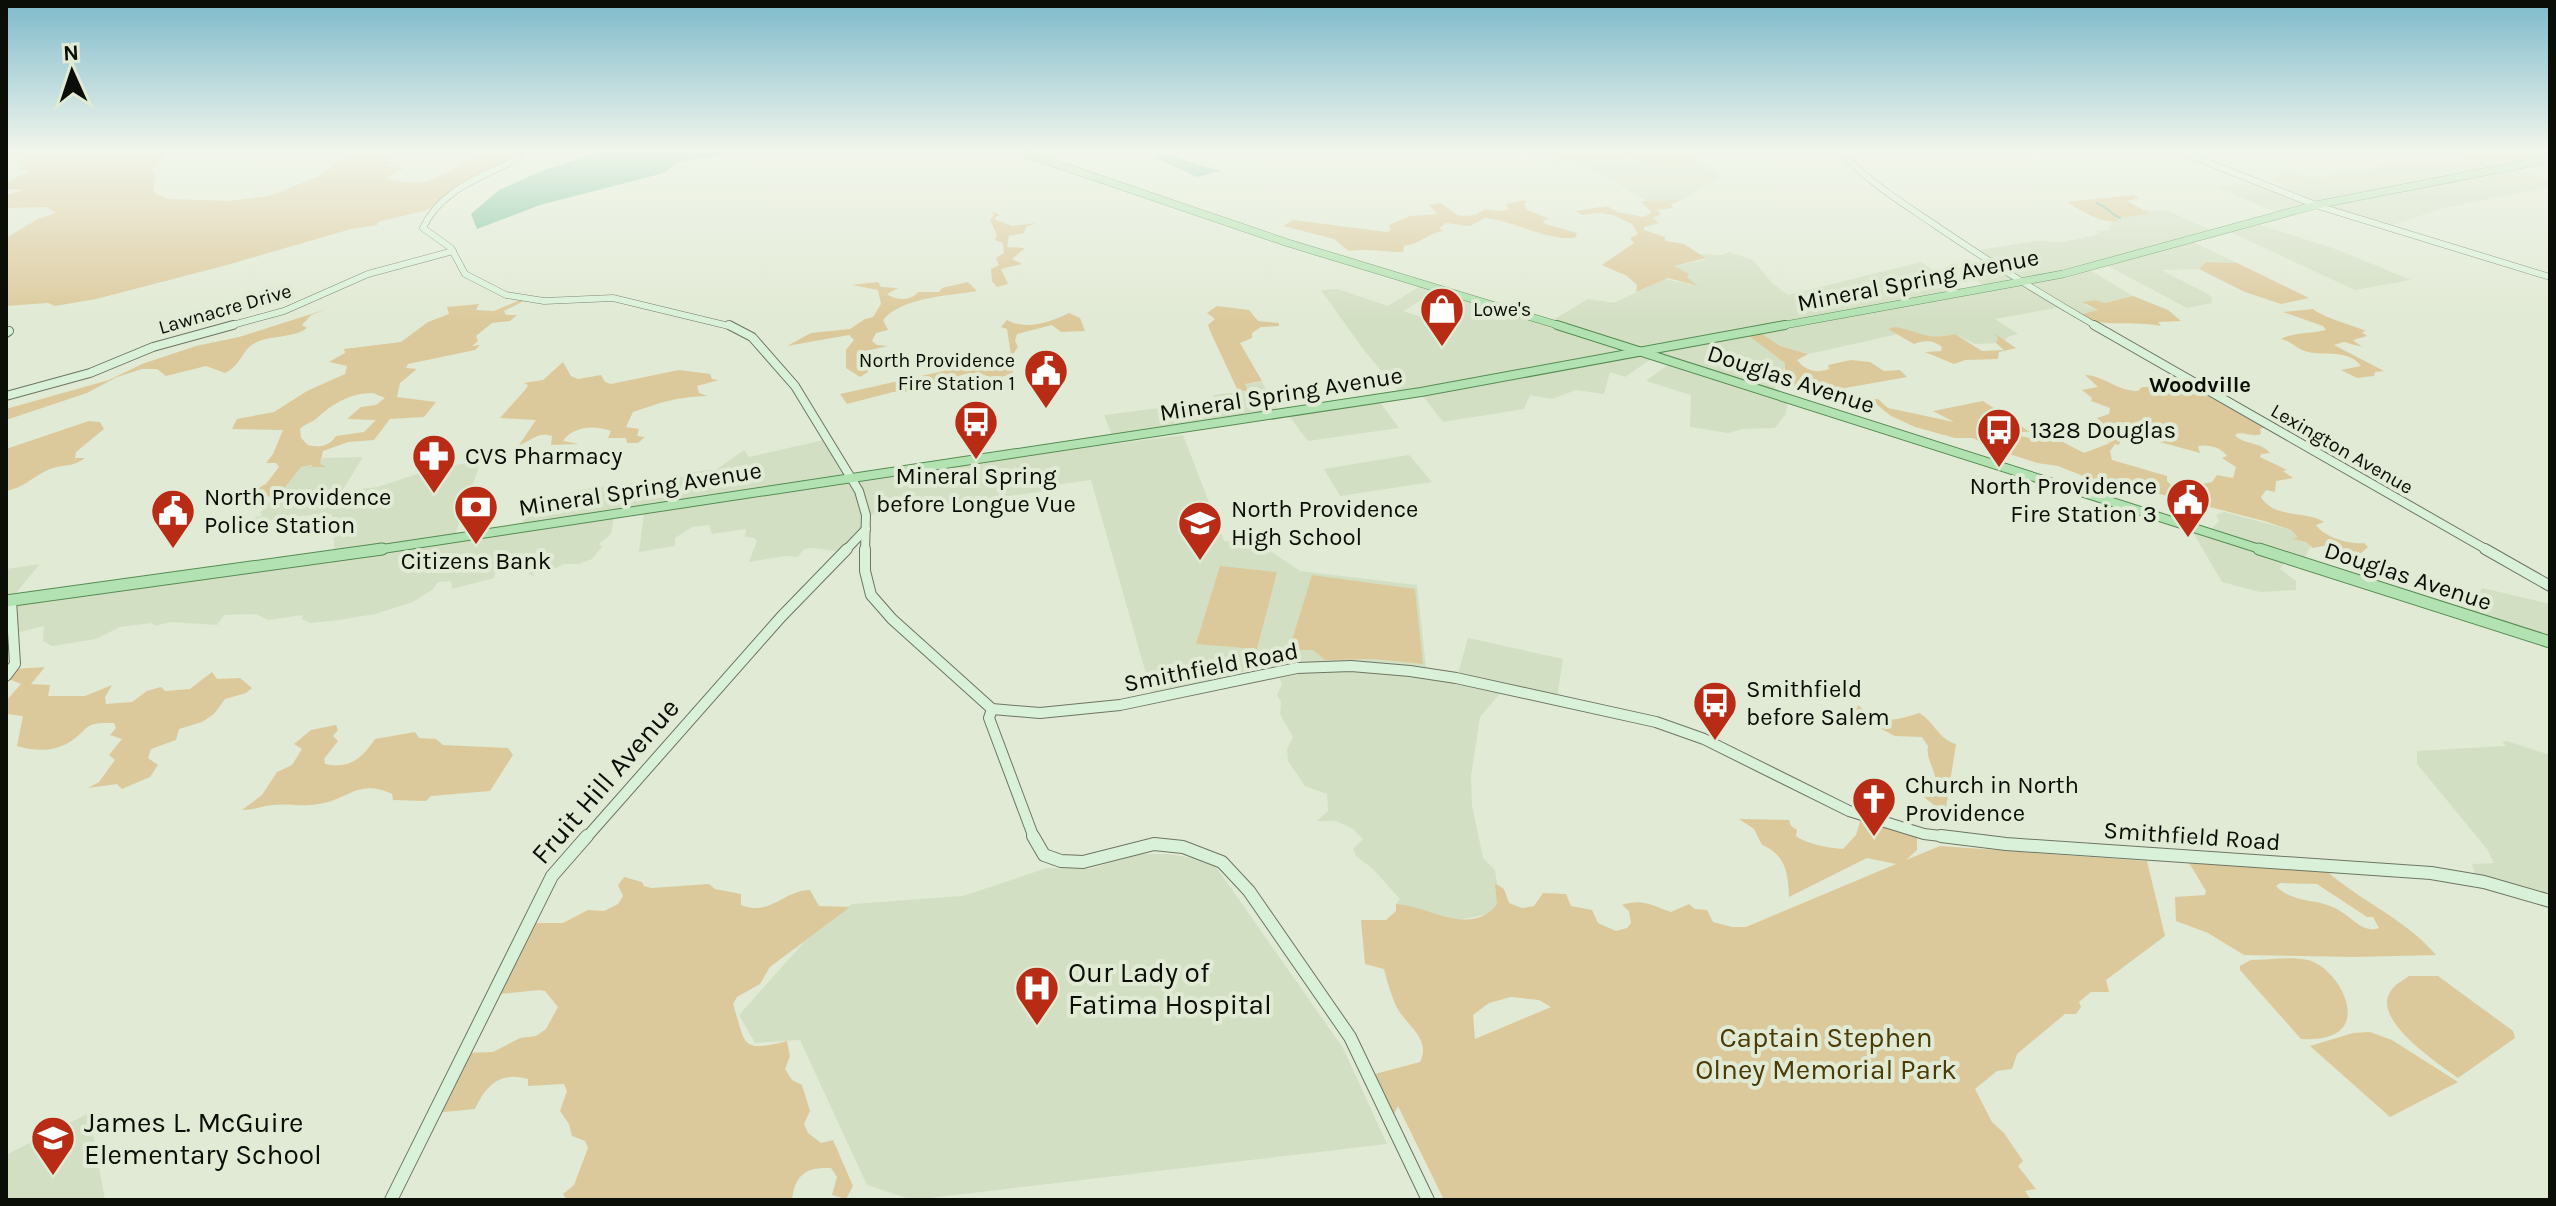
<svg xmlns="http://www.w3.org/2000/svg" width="2556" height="1206" viewBox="0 0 2556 1206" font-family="Karla,sans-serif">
<rect width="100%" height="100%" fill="#e1ead4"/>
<g fill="#d3dfc3">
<polygon points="1604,152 1681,152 1721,175 1685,199 1657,207 1576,160 1556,163 1550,160"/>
<polygon points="2486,152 2550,152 2550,160 2510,169 2550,179 2550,187 2444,208 2386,227 2319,206 2282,215 2216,187 2260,183 2272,187 2284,184 2270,179 2289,172 2308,178 2328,176 2418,160 2462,160 2467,159 2463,157 2489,154"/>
<polygon points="2141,210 2168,211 2215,232 2191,241 2237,263 2206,262 2199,269 2161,270 2206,293 2212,297 2212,303 2187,308 2106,265 2088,269 2133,296 2105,303 2096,300 2083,302 2086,306 2099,310 2078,315 2061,307 1995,319 2018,334 2009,336 2003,342 1998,339 1997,343 1975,344 1955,334 1934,339 1889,329 1898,334 1808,354 1780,346 1761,333 1787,365 1781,372 1787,378 1768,394 1654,357 1625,377 1610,372 1604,394 1576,390 1552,399 1530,395 1524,409 1443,422 1422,395 1404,398 1363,349 1321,290 1338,289 1388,306 1422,285 1438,290 1403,311 1422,317 1458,296 1546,324 1588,299 1614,303 1665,279 1697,286 1686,277 1688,274 1674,266 1706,260 1700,254 1722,255 1729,252 1753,260 1772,283 1788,295 1921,262 1966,292 1988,289 1959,267 1990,263 1972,251 2035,241 2063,242 2100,234 2096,231 2109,230 2111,222 2118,220 2115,218 2148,213"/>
<polygon points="2260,225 2333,248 2411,280 2355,290 2230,232"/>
<polygon points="1669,364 1788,402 1785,415 1775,428 1743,429 1728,433 1690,427 1691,395 1646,381"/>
<polygon points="1262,382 1282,417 1114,441 1104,415 1215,401 1213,395 1247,391 1244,384"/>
<polygon points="1380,402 1399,428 1308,441 1289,416"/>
<polygon points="1183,435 1224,541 1250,542 1273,553 1300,571 1417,585 1426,667 1332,661 1304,663 1258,668 1152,695 1091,480 1048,486 1047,491 866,515 857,547 846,552 810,548 803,550 798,557 784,556 749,562 757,541 755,538 745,537 746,529 712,534 709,525 692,527 675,538 675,546 639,552 644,512 614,516 611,534 599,544 602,547 592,559 579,564 564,564 554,569 538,564 533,569 534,576 523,571 522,553 500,556 494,578 452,589 451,581 438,582 432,590 413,602 375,614 339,620 310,623 302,619 303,615 268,620 256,614 224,615 217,625 170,622 155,626 152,623 120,627 96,639 52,646 43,641 44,626 12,634 6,602 6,569 40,564 10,600 335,556 332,514 288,517 255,524 243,521 263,515 260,513 291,477 301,467 319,464 323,458 363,457 342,491 378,487 435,468 481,461 454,538 521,528 528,506 567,502 570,493 586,489 683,477 686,473 717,469 744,450 749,457 828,439 849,478"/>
<polygon points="1409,455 1432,482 1340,496 1324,469"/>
<polygon points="2224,512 2291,530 2311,546 2301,564 2287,559 2280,569 2296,581 2296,590 2260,592 2222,582 2191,529 2208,533 2219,521 2216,515"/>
<polygon points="2482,588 2550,604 2550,642 2453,611 2460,599 2457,592 2476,599"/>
<polygon points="1468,638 1563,659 1557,698 1503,690 1480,717 1471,776 1472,805 1483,858 1495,870 1498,890 1497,904 1489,914 1459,920 1396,904 1400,899 1373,869 1356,856 1353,849 1363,839 1353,829 1336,821 1317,821 1328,811 1327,794 1305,786 1288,761 1287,749 1293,737 1280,714 1281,702 1277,695 1282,684 1277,672 1330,667 1457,677"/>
<polygon points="2507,741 2550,755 2550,903 2476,878 2472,864 2494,863 2487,849 2417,764 2417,751 2506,746 2502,742"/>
<polygon points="1139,854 1168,854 1212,861 1343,1048 1387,1144 913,1200 867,1185 800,1040 755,1043 739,1015 805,941 852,904 963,896 1047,868 1090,869"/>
<polygon points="89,1113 105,1200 6,1200 6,1155"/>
</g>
<g fill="#dcc99b" fill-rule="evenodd">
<path d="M24,152H170L151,170L156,177L153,192L167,199L230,201L270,196L321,175L353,152H388L380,155L391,157L379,162H391L387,166L405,168L385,178C433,189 424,180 462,165C470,161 476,155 485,153L491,155L548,152L516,159L455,191L427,210L378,222L377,225L351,229L227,265L96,299L55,306L48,303L6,306V238L38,219L56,213L47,207L6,208V195L24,190L6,189V182L31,171L21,169L23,165L18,163L25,160L19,157Z"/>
<path d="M1623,152H1679L1697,163C1665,168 1652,167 1623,152Z"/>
<path d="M2134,195L2139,198L2127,201L2150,214L2116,218L2119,221C2102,224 2083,212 2067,202Z"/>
<path d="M1675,199L1680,201L1671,204L1673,208L1656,210L1661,214L1653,218L1659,223L1644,227V230L1665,237V241L1684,244L1706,258L1674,266L1689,274L1687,277L1698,286L1668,278L1636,292L1637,285L1627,276L1602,265L1634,243L1630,238L1638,234L1632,224L1613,215L1599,213L1582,215L1576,211L1607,206L1617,212L1644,217L1652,212L1641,202C1653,199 1663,203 1675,199Z"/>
<path d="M1527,200L1524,204L1527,210L1550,219L1543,220L1545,224L1577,233L1575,238C1545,241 1516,221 1485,218L1470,226L1446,223L1439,228L1443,231C1426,234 1423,243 1404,246L1403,252C1384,252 1367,248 1349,251L1334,239L1283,226L1293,220L1387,232L1391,230L1389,225L1410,216L1437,214L1429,205L1441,203L1457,215L1465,216L1476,215L1485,209L1499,211L1509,209L1506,204Z"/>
<polygon points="992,211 1000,215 995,217 996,220 1012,226 1037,223 1026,227 1024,233 1009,236 1007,247 1025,248 1012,259 1022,264 1001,269 1008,284 997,287 992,281 991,269 999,265 996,258 1004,253 1003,243 995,240 997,235 990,220 994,215"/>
<polygon points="2206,262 2237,263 2309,298 2281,304 2245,292 2199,269"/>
<path d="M878,282L881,287L898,288L887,294C896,301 912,301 918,292H939L942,288L968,282L977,291C949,296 902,297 883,320L888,330L876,333L872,341L877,345L888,346L866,351L864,358L873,361L867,364L868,372L860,377L846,368V350L854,340L849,335L787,346L811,333L850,329L865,319L873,317L881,304L878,290L852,285Z"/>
<path d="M2133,296L2168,310L2181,321L2158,322L2161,326C2134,320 2103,329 2078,315L2098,310L2082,302L2096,300L2105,303Z"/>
<path d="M520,300L524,301L504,311L506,315H517L510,321L492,323L476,336L478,341L472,346L480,345L475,350L408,364L406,368L417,369L400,383L397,397L436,402L424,417L390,419L374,440L348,442L323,451L320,464L327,467H312V465L301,467L278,496L249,498L254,490L266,484L279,467L276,463H266L273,454L283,430L232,429L237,419L274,412L307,391L345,374L347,366L329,362L345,353L344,349L401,342L428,322L449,314L447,307L479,304L476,310L494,311ZM373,393L385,398L376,405L361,407L347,419L376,420L364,432L336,436C330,446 319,448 308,445L301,438L300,429C305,424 312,422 316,419C332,404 350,393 373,393Z"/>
<polygon points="1217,306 1249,310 1258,321 1279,323 1279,326 1261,327 1252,333 1252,338 1240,343 1262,381 1245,384 1248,391 1238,391 1211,333 1208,325 1215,319 1207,313"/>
<path d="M327,309L311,315L302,325L307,328C294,338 272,335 257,342C241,349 243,364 225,373L206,366L166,376L157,369H142L117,377L87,393L6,420V409L109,380L142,364L196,346L239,337Z"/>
<path d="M2313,309C2324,318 2352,325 2366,331L2362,332L2367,336L2353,340L2362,347L2344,342L2334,345L2384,371L2375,372L2374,376L2357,378L2341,370L2361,366C2348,348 2323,357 2305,351C2297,349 2291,341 2281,339C2294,332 2311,334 2326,330L2323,326L2283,312Z"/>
<path d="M1069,313L1080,318L1085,331L1061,332L1052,325L1017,334L1015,341L1018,347L1011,357L1013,375L991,378L980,373L965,374L937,383L923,392H893L847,404L840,394L980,363L1004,362L1011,355L1007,329L1001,327L1007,320C1027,331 1050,322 1069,313Z"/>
<path d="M1895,327C1924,332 1924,341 1955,334L1982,351L2004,350L1996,343L1998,338L1994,333L2016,348L1999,352L1998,359L1965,360L1954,364L1925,352L1941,351L1942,347C1933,340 1925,340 1914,344L1888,329Z"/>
<path d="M1761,333L1780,346L1808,354L1797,360C1805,370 1816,374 1829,369L1828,365L1851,360L1870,362L1884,371L1900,370L1907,377L1845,388L1844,393L1854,398L1878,399L1888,408L1954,422L1933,411L1983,401L2030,432L1992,431L2031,438L2040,434L2065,435L2061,441L2084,453L2110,443L2100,438L2110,430L2097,418L2109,414L2110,408L2091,401L2092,398L2082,390L2098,387L2085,375C2103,375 2116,391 2138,391L2142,387H2166L2165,383L2152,376L2166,378L2178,374L2270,426L2260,429L2261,434C2252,438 2241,430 2235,435C2243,445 2260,441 2270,453L2261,454L2260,457L2287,470L2283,471L2293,478L2276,481L2275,492L2266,490L2261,497C2274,519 2305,510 2324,522L2316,525C2324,537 2350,545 2364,543L2368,547L2360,554L2323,546L2313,548L2306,542L2293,539L2298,537L2291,530L2264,521L2121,484L2101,483L2058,466L2037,463L1994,449L1973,438H1955L1915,427L1891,416L1871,400L1842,398L1835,402L1785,383L1788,378L1780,371L1785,370V363L1748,335ZM2122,437L2145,438L2200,453L2198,446C2208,444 2221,447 2227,456L2222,458L2236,467L2233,478L2217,475L2212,482L2202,484L2208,488L2207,495L2180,494L2167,481V476L2112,460L2110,451L2115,444L2119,445Z"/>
<path d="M563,362L571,376L578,379L601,375L605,382L611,384L679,370L710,374L712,379L719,380L697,386L699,393L708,396C675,397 663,402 633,412L626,427L639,429L637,436L645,437L638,443H627L626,438H608L611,431C595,425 573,426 563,441L579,444L551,445L552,436C538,431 531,441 519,445L536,420L500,418L526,389L528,385L524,383L543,380Z"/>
<path d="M89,421L100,422L104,429L76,452L75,458H85C70,469 63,463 48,470C31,478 25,487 6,491V449Z"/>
<polygon points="1220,566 1277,572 1257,649 1196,644"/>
<polygon points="1312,575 1415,589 1423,664 1374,659 1325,660 1313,650 1297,650 1291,643"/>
<path d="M45,667L31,684L50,685L48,696H85L112,685L105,697L106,704L132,702L147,691L161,687L165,691L190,689L212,672L217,679L240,678L252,688L246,693L225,699L214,714L202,722L179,729L176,740L151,749L148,758L158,765L150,777L122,789L117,784L88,788L99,782L115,760L109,755L122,739L110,735L116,728L114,723C80,722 91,729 68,743C52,752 33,751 17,746L23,716L6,714V701L21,684L6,678L15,669Z"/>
<path d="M1858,705C1879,724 1892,722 1919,713C1935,722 1938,739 1956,744L1945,814L1924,797L1936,796C1940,772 1925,762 1928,746L1922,737L1895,736L1862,719L1849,717L1855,713Z"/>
<path d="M336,725L338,730L333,736L338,741L324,759L325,764C351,769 362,758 375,739L415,732L419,738L436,739L443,745L508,748L513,755L490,791L431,796L426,801L393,800L392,794C358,778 348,800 319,804C304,807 288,803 273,805C262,806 254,810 242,810L262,795L277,772L292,765L302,749L294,744L311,730Z"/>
<path d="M1861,818L1917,834V850L1906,860L1940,846L2147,861L2165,936L2106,980L2109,992H2091L2079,1002L2081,1007L2076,1014H2065L2017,1054L2012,1069L1997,1071L1975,1089L1992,1122L2004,1133L2023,1161L2018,1166L2036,1189L2025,1191L2031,1200H1444L1398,1106L1391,1120L1371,1075L1420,1062C1432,1038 1405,1025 1396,1006C1391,994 1387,982 1384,969L1365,964L1361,920H1386L1396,911V904C1429,906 1471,938 1497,904L1495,883L1504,889L1509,903L1522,908L1534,906L1543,893L1566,894L1571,906L1592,910L1598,923L1616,931L1627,928L1631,923L1629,911L1622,905C1643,898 1653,906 1671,912L1689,904L1695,909L1707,910L1713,922L1732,927H1746L1896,864L1867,858L1789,897C1788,873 1786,855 1762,845L1754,829L1739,819L1789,820L1791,826L1797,830L1796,836C1806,844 1829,848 1843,849L1856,835ZM1511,997L1539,1000L1551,1007L1475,1039L1473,1015L1489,1003Z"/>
<path d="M2185,856L2318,863C2354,899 2403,916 2436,955L2354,957L2244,955L2208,933L2176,921L2175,897L2205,895L2206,891ZM2280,883L2317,884L2367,917H2373L2379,928C2362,934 2350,915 2335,908C2315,898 2292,903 2276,886Z"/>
<path d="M624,877L642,882L644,886L651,888L709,884L715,889L741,894V905C770,917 784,890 810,890L819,906L850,907L770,967L760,984L737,997L733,1004C746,1045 740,1053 787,1041L790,1056L785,1069L792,1080L802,1085L810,1111L804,1124L808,1133L821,1143L833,1140L853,1186L846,1199L832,1195L837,1177L831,1168C806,1167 795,1174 792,1200H567L563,1194L574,1185L588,1148L585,1141L572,1136L569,1124L560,1111L567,1091L564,1084L528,1086V1079C499,1071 486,1086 475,1109L434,1113L463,1053L493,1052L520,1038L536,1036L546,1029L558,1007L545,991L539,990L491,995L527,923H563L588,910L604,911L618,904L623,896L618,885Z"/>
<path d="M2251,960C2268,960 2291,956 2308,960C2341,968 2381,1044 2301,1039L2240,970V966Z"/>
<path d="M2409,976H2438L2513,1031L2515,1038L2458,1078C2438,1063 2366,1017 2393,988C2397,983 2404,980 2409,976Z"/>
<polygon points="2370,1032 2392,1040 2458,1082 2390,1117 2310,1046 2353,1033"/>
</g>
<g fill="#7ec2a0">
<polygon points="599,152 737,152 677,162 664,173 540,205 477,229 471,214 499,190 544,170"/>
<polygon points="1162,153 1220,171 1197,177 1154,157"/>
</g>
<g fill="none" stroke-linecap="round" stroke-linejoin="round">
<path stroke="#7ec2a0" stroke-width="2" d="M2097,203C2107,207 2111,214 2120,218"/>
<g stroke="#6e7563" stroke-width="7">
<g id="secondary-far3">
<path d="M514,152L518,157L515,160C480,178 440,190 423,228L451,248L465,274L506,295L544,301L613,298L733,327"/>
<path d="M1842,152C1867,182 1903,203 1935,225C1988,261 2042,295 2098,327"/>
<polyline points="2181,152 2316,205"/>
<polyline points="2318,206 2550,277"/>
<polyline points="225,327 284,311 368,274 453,251"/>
</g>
</g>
<g stroke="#6e7563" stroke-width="10">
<g id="secondary-far2">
<polyline points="729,325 752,337 795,386 859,491 866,515 865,551"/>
<polyline points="2094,325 2489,551"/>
<polyline points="6,333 9,331"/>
<polyline points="6,396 90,373 153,347 233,325"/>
<polyline points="845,551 866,529"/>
</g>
</g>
<g stroke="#6e7563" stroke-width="12">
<g id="secondary-far1">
<polyline points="865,549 865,571 871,595 892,619 992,709 1040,713 1120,705 1297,668 1351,666 1410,671 1456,678 1656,722 1704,739 1849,811 1924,834 1957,838"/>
<polyline points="2485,549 2550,586"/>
<polyline points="6,676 15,664 11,600"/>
<polyline points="992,709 989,718 1034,838"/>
<polyline points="586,838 781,617 847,549"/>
</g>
</g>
<g stroke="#6e7563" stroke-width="14">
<g id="secondary">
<polyline points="1033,836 1044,855 1061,861 1083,862 1154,844 1183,847 1222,862 1249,891 1350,1037 1428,1200"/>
<polyline points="1941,836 2006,844 2431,873 2484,882 2550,901"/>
<polyline points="391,1200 552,876 587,836"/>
</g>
</g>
<g stroke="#568b54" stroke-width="8">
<g id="primary-far2">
<polyline points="1021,152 1285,242 1564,327"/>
<polyline points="1774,327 2063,274 2316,205 2550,159"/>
</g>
</g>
<g stroke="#568b54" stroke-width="10">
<g id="primary-far1">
<polyline points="1557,325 2266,551"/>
<polyline points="369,551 1421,392 1785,325"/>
</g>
</g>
<g stroke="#568b54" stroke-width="13">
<g id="primary">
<polyline points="2259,549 2550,642"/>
<polyline points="6,601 382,549"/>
</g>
</g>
<use href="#secondary-far3" stroke="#d9f1d8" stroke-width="6"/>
<use href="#secondary-far2" stroke="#d9f1d8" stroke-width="8"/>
<use href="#secondary-far1" stroke="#d9f1d8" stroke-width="10"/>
<use href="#secondary" stroke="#d9f1d8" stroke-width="12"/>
<use href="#primary-far2" stroke="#b2e2b1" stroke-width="7"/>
<use href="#primary-far1" stroke="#b2e2b1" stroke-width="8"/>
<use href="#primary" stroke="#b2e2b1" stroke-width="11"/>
</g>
<linearGradient id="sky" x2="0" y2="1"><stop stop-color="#7dbacb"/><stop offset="0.47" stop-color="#f2f6ec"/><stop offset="1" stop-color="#f2f6ec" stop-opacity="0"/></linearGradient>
<rect width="2556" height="321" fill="url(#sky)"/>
<defs>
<g id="shop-pin" transform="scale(2.3)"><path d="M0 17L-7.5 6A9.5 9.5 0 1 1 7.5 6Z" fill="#b82c15" stroke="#e1ead4"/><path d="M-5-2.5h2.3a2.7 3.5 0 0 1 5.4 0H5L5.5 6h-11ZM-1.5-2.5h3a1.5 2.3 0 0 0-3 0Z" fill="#fff"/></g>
<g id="civic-pin" transform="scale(2.3)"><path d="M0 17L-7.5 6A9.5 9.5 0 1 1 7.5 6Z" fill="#b82c15" stroke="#e1ead4"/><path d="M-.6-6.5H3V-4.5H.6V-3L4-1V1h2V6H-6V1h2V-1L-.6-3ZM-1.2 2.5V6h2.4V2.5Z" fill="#fff"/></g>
<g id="bus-pin" transform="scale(2.3)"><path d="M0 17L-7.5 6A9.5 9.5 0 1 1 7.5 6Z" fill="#b82c15" stroke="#e1ead4"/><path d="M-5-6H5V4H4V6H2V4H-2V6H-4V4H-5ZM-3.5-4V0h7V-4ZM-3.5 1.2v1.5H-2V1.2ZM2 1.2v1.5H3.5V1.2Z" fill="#fff"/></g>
<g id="pharmacy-pin" transform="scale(2.3)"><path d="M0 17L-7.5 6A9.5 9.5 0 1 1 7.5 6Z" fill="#b82c15" stroke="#e1ead4"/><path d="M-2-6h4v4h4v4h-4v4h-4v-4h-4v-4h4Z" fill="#fff"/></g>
<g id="bank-pin" transform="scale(2.3)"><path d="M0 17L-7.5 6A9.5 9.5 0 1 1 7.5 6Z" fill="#b82c15" stroke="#e1ead4"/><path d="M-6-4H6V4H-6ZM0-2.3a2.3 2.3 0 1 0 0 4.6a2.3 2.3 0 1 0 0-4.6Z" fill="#fff"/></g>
<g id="school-pin" transform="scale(2.3)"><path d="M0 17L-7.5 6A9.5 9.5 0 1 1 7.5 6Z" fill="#b82c15" stroke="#e1ead4"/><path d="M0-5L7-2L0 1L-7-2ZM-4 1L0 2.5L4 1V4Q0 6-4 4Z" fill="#fff"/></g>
<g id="church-pin" transform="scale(2.3)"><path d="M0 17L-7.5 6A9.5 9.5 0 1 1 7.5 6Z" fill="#b82c15" stroke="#e1ead4"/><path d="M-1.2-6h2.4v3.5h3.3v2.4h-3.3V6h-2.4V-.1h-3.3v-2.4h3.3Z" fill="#fff"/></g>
<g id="hospital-pin" transform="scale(2.3)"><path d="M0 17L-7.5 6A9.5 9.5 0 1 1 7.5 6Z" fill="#b82c15" stroke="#e1ead4"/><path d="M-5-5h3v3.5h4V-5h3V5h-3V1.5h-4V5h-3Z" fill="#fff"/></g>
</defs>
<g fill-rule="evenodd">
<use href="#shop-pin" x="1442" y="309"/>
<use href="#civic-pin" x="1046" y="371"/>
<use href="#bus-pin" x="976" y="422"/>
<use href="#bus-pin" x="1999" y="430"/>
<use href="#pharmacy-pin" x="434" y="456"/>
<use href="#civic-pin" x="2188" y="500"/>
<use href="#bank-pin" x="476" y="507"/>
<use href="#civic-pin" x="173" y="511"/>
<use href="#school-pin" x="1200" y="523"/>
<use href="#bus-pin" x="1715" y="703"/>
<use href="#church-pin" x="1874" y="799"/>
<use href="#hospital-pin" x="1037" y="988"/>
<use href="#school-pin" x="53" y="1138"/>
</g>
<g text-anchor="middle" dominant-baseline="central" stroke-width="8" stroke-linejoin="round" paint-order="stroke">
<g font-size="20" fill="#0b0d07" stroke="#e1ead4">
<text transform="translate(225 309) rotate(-16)">Lawnacre Drive</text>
<text transform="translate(2342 449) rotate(30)">Lexington Avenue</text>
</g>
<g font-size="20" fill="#0b0d07" stroke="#e1ead4" text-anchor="start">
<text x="1473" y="309">Lowe's</text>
<text x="1015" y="360" text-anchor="end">North Providence<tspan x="1015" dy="23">Fire Station 1</tspan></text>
</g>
<g font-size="22" font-weight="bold" fill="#0b0d07" stroke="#e1ead4">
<text x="2200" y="385">Woodville</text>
</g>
<g font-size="24" fill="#0b0d07" stroke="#e1ead4">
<text transform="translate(1918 280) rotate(-11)">Mineral Spring Avenue</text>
<text transform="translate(1791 379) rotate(18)">Douglas Avenue</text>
<text transform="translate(1281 394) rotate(-9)">Mineral Spring Avenue</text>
<text transform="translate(640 489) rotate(-9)">Mineral Spring Avenue</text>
<text transform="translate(2408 576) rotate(18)">Douglas Avenue</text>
<text transform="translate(1211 667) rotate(-11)">Smithfield Road</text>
<text transform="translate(2192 836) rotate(4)">Smithfield Road</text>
</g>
<g font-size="24" fill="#0b0d07" stroke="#e1ead4" text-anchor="start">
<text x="2030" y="430">1328 Douglas</text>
<text x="465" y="456">CVS Pharmacy</text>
<text x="976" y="476" text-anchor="middle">Mineral Spring<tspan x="976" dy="28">before Longue Vue</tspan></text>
<text x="2157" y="486" text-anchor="end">North Providence<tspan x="2157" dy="28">Fire Station 3</tspan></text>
<text x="204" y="497">North Providence<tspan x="204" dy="28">Police Station</tspan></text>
<text x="1231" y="509">North Providence<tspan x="1231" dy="28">High School</tspan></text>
<text x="476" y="561" text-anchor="middle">Citizens Bank</text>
<text x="1746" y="689">Smithfield<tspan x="1746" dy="28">before Salem</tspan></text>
<text x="1905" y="785">Church in North<tspan x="1905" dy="28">Providence</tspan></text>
</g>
<g font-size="28" fill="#0b0d07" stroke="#e1ead4">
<text transform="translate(605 781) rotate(-49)">Fruit Hill Avenue</text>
</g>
<g font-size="28" fill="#0b0d07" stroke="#e1ead4" text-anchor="start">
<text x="1068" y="972">Our Lady of<tspan x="1068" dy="32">Fatima Hospital</tspan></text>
<text x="84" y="1122">James L. McGuire<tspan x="84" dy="32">Elementary School</tspan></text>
</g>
<g font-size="28" fill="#4c3a07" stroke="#e1ead4">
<text x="1826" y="1037">Captain Stephen<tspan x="1826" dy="32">Olney Memorial Park</tspan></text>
</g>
</g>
<rect width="2556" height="1206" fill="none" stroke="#0b0d07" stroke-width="16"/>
<g transform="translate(72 72) rotate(357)" stroke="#e1ead4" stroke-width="6" paint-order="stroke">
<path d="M0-6L14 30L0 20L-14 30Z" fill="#0b0d07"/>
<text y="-12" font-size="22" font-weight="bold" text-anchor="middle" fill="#0b0d07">N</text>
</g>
</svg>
